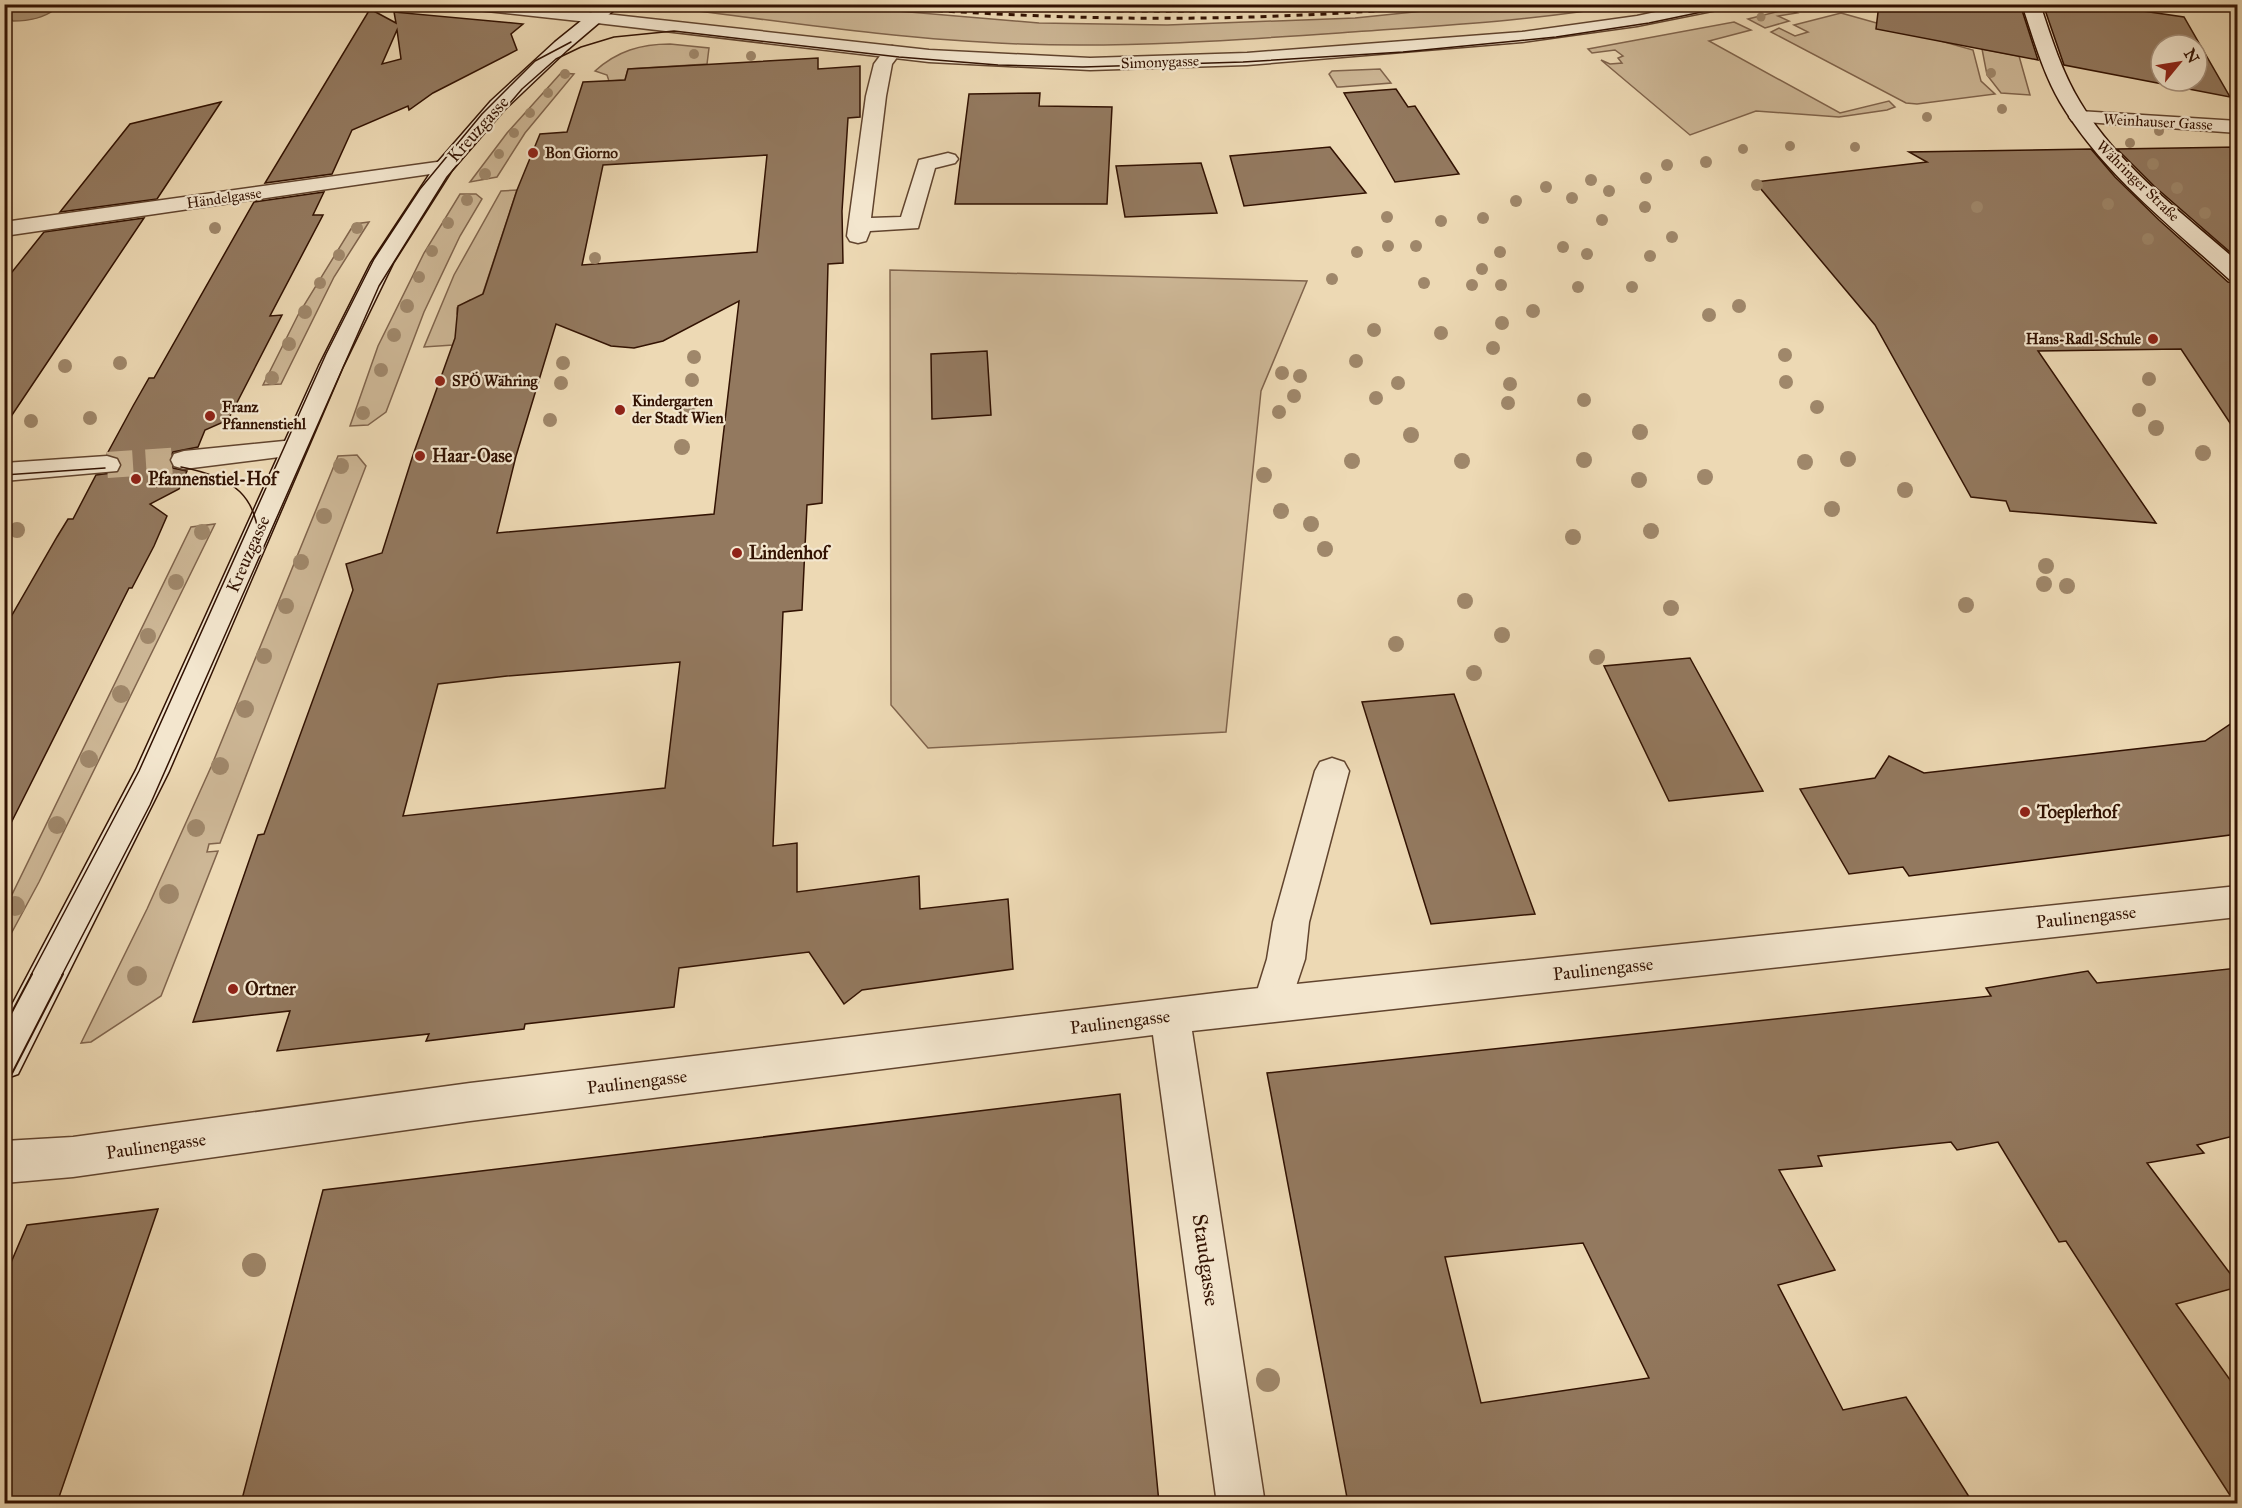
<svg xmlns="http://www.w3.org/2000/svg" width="2242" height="1508" viewBox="0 0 2242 1508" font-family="'IM FELL Great Primer',serif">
<rect width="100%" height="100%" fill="#edd9b4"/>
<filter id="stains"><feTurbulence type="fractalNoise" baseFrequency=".00333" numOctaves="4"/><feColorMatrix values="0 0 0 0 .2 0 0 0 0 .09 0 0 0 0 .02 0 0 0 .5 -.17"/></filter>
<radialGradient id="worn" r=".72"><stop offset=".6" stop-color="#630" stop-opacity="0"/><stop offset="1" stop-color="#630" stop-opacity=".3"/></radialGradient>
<g fill="#cdb796" stroke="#80644c" stroke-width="1.5">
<path d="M660,5L815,4L1039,23L1167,25L1355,18L1492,4L1623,5C1538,20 1452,25 1367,31C1251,39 1137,48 1021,44C900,40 779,21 659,6Z"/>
<polygon points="1788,9 1797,13 1778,16 1789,21 1765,28 1748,19"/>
<polygon points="1841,13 1973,50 1981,81 1995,94 1917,104 1906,103 1771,32 1779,28 1795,36 1808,32 1794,25"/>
<polygon points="1734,22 1751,30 1709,41 1840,113 1889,101 1895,107 1887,110 1839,117 1756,111 1690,135 1601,60 1610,64 1622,63 1618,58 1623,56 1615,50 1592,53 1588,49"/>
<path d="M670,44L709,48L707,64L628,69L625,80L609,81L607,75L595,71C617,51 641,44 670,44Z"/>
<polygon points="1982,49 2019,56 2030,95 2001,93 1987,75"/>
<polygon points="1380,69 1391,83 1340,87 1337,87 1329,74 1332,71"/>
<polygon points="561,73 574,74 525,133 497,177 470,182 507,133"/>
<polygon points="517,190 481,299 470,300 457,308 457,314 463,317 453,345 424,347 454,275 501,191"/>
<polygon points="460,194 476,194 482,199 460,236 424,312 386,412 368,425 350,426 378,346 424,253"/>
<polygon points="369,222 334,277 281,384 263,385 298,315 354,224"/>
<polygon points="890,270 1307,281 1261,391 1226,732 928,748 891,705"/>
<polygon points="357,455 366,466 220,843 209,844 207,852 218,851 161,996 91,1042 81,1043 147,909 211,767 338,456"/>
<polygon points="215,524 39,882 5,945 5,909 191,527"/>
</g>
<path fill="#ad9577" stroke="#7c6148" stroke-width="1.5" d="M4,5H49L54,10C42,19 28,21 13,21L9,16H5Z"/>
<g fill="#93795f" stroke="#321202" stroke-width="1.5" fill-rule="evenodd">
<polygon points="1879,4 2020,4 2038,60 1876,29"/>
<path d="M2043,4H2094L2184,17L2230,97L2064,65ZM2161,45H2197V81H2161Z"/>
<path d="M370,9L396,23L394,12L523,24L511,34L517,50L433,93L409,110L408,106L352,130L332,174L265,183ZM397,30L401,59L382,64Z"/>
<path d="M818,58V69L860,66V117L848,118L842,211L843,263L828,264L822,503L807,505L802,610L783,612L773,846L797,843V892L919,876L920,909L1008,899L1013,969L862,990L844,1004L809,952L679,968L674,1007L525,1024L524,1029L426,1041L429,1034L277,1051L290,1011L193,1022L258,835L264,834L353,590L346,564L382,553L413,455L455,338L458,306L483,294L517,190L540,134L567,132L583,82L625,80L628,69ZM767,155L757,252L582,265L603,165ZM739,301L714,514L497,533L516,456L556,324L611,346L634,348L663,341ZM680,662L665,788L403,816L438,684L507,676Z"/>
<polygon points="1396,89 1408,107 1415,106 1459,174 1395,182 1344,93"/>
<polygon points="1040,93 1039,106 1112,107 1107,204 955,204 969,94"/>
<polygon points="221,102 157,199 60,212 130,124"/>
<polygon points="1330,147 1366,193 1244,206 1230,156"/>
<polygon points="2238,147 2238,259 2154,186 2117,149"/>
<polygon points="2091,149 2115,177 2159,220 2228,282 2238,284 2238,435 2181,349 2038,351 2156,523 2010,511 2006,501 1971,497 1875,325 1755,182 1927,162 1909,152"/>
<polygon points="1201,163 1217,213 1125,217 1116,166"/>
<polygon points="324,192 313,215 323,215 270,316 282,315 228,420 205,430 198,447 173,452 169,459 173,468 187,471 179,489 150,504 167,516 154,546 132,588 129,588 4,837 4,629 57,537 68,519 73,519 96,475 119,472 122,466 119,458 107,454 133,406 149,378 154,378 254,202"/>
<polygon points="144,218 85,306 4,427 4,282 44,232"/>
<polygon points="987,351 991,415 932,419 931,354"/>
<polygon points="1690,658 1763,791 1669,801 1604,666"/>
<polygon points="1454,694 1535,914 1431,924 1362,702"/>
<polygon points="2238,719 2238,834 1909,876 1903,867 1849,874 1800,789 1875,778 1889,756 1924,773 2205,741"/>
<path d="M2238,968V1135L2197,1145L2204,1153L2147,1163L2238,1284V1287L2176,1304L2238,1391V1503H2235L2066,1241L2059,1242L1998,1142L1957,1150L1951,1142L1818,1156L1822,1166L1779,1170L1835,1270L1778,1285L1843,1410L1906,1397L1973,1503H1348L1267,1073L1991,996L1986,988L2088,971L2097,983ZM1583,1243L1649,1378L1481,1403L1445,1257Z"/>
<polygon points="1120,1094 1159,1503 241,1503 323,1190"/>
<polygon points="158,1209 57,1503 4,1503 4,1279 27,1225"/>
</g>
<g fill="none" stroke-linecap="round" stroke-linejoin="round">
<polyline stroke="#c8b190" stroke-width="26" stroke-dasharray="26 13" stroke-linecap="butt" points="107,465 184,460"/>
<g stroke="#61442e" stroke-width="3">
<g id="lane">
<polygon points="460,4 521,4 597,13 603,14 606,18 603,22 597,23 468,9"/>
<polygon points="892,46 898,48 901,52 892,64 886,96 871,218 901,217 919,160 948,153 955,155 958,159 955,163 935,168 918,228 870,231 866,241 858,243 850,241 847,236 866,96 874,64 886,48"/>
<polygon points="1332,758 1344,762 1349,771 1309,922 1305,959 1286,1016 1272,1021 1258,1016 1253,1004 1267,959 1273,922 1315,771 1320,762"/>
</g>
</g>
<g stroke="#61442e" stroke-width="3">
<g id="street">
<polygon points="1693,4 1730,4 1722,9 1637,26 1522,42 1247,65 1090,70 929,62 597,23 591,22 588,18 591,14 597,13 929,50 1090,58 1247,53 1522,32 1637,16"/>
<polygon points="2079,111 2238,121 2238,133 2072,121 2069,117 2072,113"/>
<polygon points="444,161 451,163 454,167 451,171 4,236 4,222"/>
<polygon points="294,440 303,442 307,448 303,454 184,469 174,466 171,460 174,454 184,451"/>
<polygon points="107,456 117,459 120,465 117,471 4,481 4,463"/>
<polygon points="2238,886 2238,917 1192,1031 1265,1504 1217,1504 1153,1035 470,1121 73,1177 4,1183 4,1141 73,1137 470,1083 1240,990"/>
</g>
</g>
<g stroke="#321202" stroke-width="3">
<g id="secondary">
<polygon points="602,4 621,4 567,50 505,109 452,170 393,263 343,366 169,771 18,1074 4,1079 4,1020 136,770 319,366 371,263 437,163 491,101 555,42"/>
<path d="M2022,4H2040C2051,37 2062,73 2080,102C2118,166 2183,213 2238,262V282L2230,280C2170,225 2102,173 2060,102C2043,73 2033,37 2022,4Z"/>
</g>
</g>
<use href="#lane" fill="#f3e6ce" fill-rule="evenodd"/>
<use href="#street" fill="#f3e6ce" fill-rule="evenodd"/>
<use href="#secondary" fill="#f3e6ce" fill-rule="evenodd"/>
<g stroke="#321202" stroke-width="1.5">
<path d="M181,467C233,477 260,495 259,551"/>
<polyline points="4,475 105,468"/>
<polyline points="31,975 139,771 326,354 374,259 420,189 482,114 535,61 571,42"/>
<polyline points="62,975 150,805 379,286 447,177 522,89 556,59 581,47 614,37 674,31 899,57 998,65 1083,67 1243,62 1403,52 1556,37 1649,23 1740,4"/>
</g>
<g stroke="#321202" stroke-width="2">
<polyline points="4,1027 32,974"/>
<polyline points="4,1089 63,974"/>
</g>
<g stroke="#321202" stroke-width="3" stroke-dasharray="6 6" stroke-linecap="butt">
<path d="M853,4C1058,22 1252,24 1457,4"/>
<path d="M962,4C1093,13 1224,14 1355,4"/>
</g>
</g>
<g fill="#9f876a">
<circle cx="1761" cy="17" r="4.5"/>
<circle cx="694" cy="54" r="5"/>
<circle cx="751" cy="56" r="5"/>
<circle cx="1991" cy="73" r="5"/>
<circle cx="565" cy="74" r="5"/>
<circle cx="548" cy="93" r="5"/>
<circle cx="2002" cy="109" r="5"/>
<circle cx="530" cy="113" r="5"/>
<circle cx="1927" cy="117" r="5"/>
<circle cx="2159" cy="131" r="5"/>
<circle cx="514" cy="133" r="5"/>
<circle cx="2130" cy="143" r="5"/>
<circle cx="1790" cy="146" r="5"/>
<circle cx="1855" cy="147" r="5"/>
<circle cx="1743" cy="149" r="5"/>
<circle cx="499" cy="154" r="5"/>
<circle cx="1706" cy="162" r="6"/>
<circle cx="2153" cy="164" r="6"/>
<circle cx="1667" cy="165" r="6"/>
<circle cx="485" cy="174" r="6"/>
<circle cx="1646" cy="178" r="6"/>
<circle cx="1591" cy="180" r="6"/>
<circle cx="1757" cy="185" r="6"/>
<circle cx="1546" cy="187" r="6"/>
<circle cx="2177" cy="188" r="6"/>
<circle cx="1609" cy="191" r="6"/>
<circle cx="1572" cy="198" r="6"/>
<circle cx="467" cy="200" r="6"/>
<circle cx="1516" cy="201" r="6"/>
<circle cx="2108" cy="204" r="6"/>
<circle cx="1645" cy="207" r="6"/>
<circle cx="1977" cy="207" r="6"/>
<circle cx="2205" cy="213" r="6"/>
<circle cx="1387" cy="217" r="6"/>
<circle cx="1483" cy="218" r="6"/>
<circle cx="1602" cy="220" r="6"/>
<circle cx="1441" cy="221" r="6"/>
<circle cx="448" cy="223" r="6"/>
<circle cx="215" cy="228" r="6"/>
<circle cx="357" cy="228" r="6"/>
<circle cx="1672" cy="237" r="6"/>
<circle cx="2148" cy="239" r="6"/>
<circle cx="1388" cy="246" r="6"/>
<circle cx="1416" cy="246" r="6"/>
<circle cx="1563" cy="247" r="6"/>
<circle cx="432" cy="251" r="6"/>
<circle cx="1357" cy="252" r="6"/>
<circle cx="1500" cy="252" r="6"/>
<circle cx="1587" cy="254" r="6"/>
<circle cx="339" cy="255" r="6"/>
<circle cx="1650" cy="256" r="6"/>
<circle cx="595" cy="258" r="6"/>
<circle cx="1482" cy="269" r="6"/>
<circle cx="419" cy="277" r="6"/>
<circle cx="1332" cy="279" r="6"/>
<circle cx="320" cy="283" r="6"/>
<circle cx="1424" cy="283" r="6"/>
<circle cx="1472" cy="285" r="6"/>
<circle cx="1501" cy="285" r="6"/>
<circle cx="1578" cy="287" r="6"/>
<circle cx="1632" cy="287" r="6"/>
<circle cx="407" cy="306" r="7"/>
<circle cx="1739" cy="306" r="7"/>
<circle cx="1533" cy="311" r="7"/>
<circle cx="305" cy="312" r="7"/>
<circle cx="1709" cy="315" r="7"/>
<circle cx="1502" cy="323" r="7"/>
<circle cx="1374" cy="330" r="7"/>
<circle cx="1441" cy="333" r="7"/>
<circle cx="394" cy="335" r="7"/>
<circle cx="289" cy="344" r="7"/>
<circle cx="1493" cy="348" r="7"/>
<circle cx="1785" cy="355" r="7"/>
<circle cx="694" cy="357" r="7"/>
<circle cx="1356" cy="361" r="7"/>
<circle cx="120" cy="363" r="7"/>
<circle cx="563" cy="363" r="7"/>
<circle cx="65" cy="366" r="7"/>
<circle cx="381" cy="370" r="7"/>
<circle cx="1282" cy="373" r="7"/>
<circle cx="1300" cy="376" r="7"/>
<circle cx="272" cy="378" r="7"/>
<circle cx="2149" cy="379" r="7"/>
<circle cx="692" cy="380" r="7"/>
<circle cx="1786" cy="382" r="7"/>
<circle cx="561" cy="383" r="7"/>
<circle cx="1398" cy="383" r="7"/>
<circle cx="1510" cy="384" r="7"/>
<circle cx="1294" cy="396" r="7"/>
<circle cx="1376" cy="398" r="7"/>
<circle cx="1584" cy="400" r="7"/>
<circle cx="1508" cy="403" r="7"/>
<circle cx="689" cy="406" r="7"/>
<circle cx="1817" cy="407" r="7"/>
<circle cx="2139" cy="410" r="7"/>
<circle cx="1279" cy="412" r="7"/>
<circle cx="363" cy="413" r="7"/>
<circle cx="90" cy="418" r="7"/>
<circle cx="550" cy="420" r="7"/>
<circle cx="31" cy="421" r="7"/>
<circle cx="2156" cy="428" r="8"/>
<circle cx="1640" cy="432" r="8"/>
<circle cx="1411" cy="435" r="8"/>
<circle cx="682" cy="447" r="8"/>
<circle cx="2203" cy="453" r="8"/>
<circle cx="1848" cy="459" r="8"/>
<circle cx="1584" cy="460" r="8"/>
<circle cx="1352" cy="461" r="8"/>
<circle cx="1462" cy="461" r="8"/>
<circle cx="1805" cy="462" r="8"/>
<circle cx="341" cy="466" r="8"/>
<circle cx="1264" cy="475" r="8"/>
<circle cx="1705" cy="477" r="8"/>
<circle cx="1639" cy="480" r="8"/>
<circle cx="1905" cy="490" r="8"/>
<circle cx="1832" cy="509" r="8"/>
<circle cx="1281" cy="511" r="8"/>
<circle cx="324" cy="516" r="8"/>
<circle cx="1311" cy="524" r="8"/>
<circle cx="17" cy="530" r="8"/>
<circle cx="1651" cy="531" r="8"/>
<circle cx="202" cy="532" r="8"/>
<circle cx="1573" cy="537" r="8"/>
<circle cx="1325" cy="549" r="8"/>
<circle cx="301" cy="562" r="8"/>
<circle cx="2046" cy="566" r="8"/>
<circle cx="176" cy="582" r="8"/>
<circle cx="2044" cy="584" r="8"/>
<circle cx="2067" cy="586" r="8"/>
<circle cx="1465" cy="601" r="8"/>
<circle cx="1966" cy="605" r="8"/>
<circle cx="286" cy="606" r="8"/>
<circle cx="1671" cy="608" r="8"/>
<circle cx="1502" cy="635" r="8"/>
<circle cx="148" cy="636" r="8"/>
<circle cx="1396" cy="644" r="8"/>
<circle cx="264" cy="656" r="8"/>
<circle cx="1597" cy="657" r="8"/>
<circle cx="1474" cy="673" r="8"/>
<circle cx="121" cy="694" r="9"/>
<circle cx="245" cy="709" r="9"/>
<circle cx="89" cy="759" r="9"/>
<circle cx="220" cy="766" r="9"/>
<circle cx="57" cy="825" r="9"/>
<circle cx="196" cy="828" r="9"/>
<circle cx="169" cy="894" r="10"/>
<circle cx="15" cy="906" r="10"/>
<circle cx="137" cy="976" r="10"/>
<circle cx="254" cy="1265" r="12"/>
<circle cx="1268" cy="1380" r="12"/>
</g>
<g fill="#8f2418" stroke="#f3e6ce" stroke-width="2">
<circle cx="533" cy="153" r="6"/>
<circle cx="2153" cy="339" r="6"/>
<circle cx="440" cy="381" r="6"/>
<circle cx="620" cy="410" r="6"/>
<circle cx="210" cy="416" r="6"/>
<circle cx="420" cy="456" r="6"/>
<circle cx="136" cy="479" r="6"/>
<circle cx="737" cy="553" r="6"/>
<circle cx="2025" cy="812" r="6"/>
<circle cx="233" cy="989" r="6"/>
</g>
<g text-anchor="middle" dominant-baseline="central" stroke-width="4.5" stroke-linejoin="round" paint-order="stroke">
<g font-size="15" fill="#321202" stroke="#f3e6ce">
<text transform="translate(1160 62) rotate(-2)">Simonygasse</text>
<text transform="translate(2158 122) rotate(3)">Weinhauser Gasse</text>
<text transform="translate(2138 181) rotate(44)">Währinger Straße</text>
<text transform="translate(224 198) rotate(-8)">Händelgasse</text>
</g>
<g font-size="15" font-weight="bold" fill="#321202" stroke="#f3e6ce" text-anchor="start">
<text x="545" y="153">Bon Giorno</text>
<text x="2141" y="339" text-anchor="end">Hans-Radl-Schule</text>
<text x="452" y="381">SPÖ Währing</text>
<text x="632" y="401">Kindergarten<tspan x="632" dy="17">der Stadt Wien</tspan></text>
<text x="222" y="407">Franz<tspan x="222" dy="17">Pfannenstiehl</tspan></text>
</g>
<g font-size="18" fill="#321202" stroke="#f3e6ce">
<text transform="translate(478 129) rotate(-48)">Kreuzgasse</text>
<text transform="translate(248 554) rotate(-66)">Kreuzgasse</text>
<text transform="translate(2086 917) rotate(-6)">Paulinengasse</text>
<text transform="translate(1603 969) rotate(-6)">Paulinengasse</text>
<text transform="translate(1120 1022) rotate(-7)">Paulinengasse</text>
<text transform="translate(637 1082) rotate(-7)">Paulinengasse</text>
<text transform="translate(156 1146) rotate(-8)">Paulinengasse</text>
</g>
<g font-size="18" font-weight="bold" fill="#321202" stroke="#f3e6ce" text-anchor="start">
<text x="432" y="456">Haar-Oase</text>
<text x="148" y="479">Pfannenstiel-Hof</text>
<text x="749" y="553">Lindenhof</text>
<text x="2037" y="812">Toeplerhof</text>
<text x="245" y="989">Ortner</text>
</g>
<g font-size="21" fill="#321202" stroke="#f3e6ce">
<text transform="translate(1206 1260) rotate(82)">Staudgasse</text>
</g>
</g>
<rect width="2242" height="1508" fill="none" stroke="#edd9b4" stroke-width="24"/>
<rect x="6" y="6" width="2230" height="1496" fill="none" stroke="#321202" stroke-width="3"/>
<rect x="12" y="12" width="2218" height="1484" fill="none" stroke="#321202" stroke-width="1.5"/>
<g transform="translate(2179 63) rotate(60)"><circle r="28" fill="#f3e6ce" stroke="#a6917c" stroke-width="1.5"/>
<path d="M0-4.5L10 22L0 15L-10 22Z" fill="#8f2418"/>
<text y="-9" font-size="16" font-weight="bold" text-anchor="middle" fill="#321202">N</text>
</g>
<rect width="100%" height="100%" filter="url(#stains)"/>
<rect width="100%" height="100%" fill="url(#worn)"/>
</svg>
